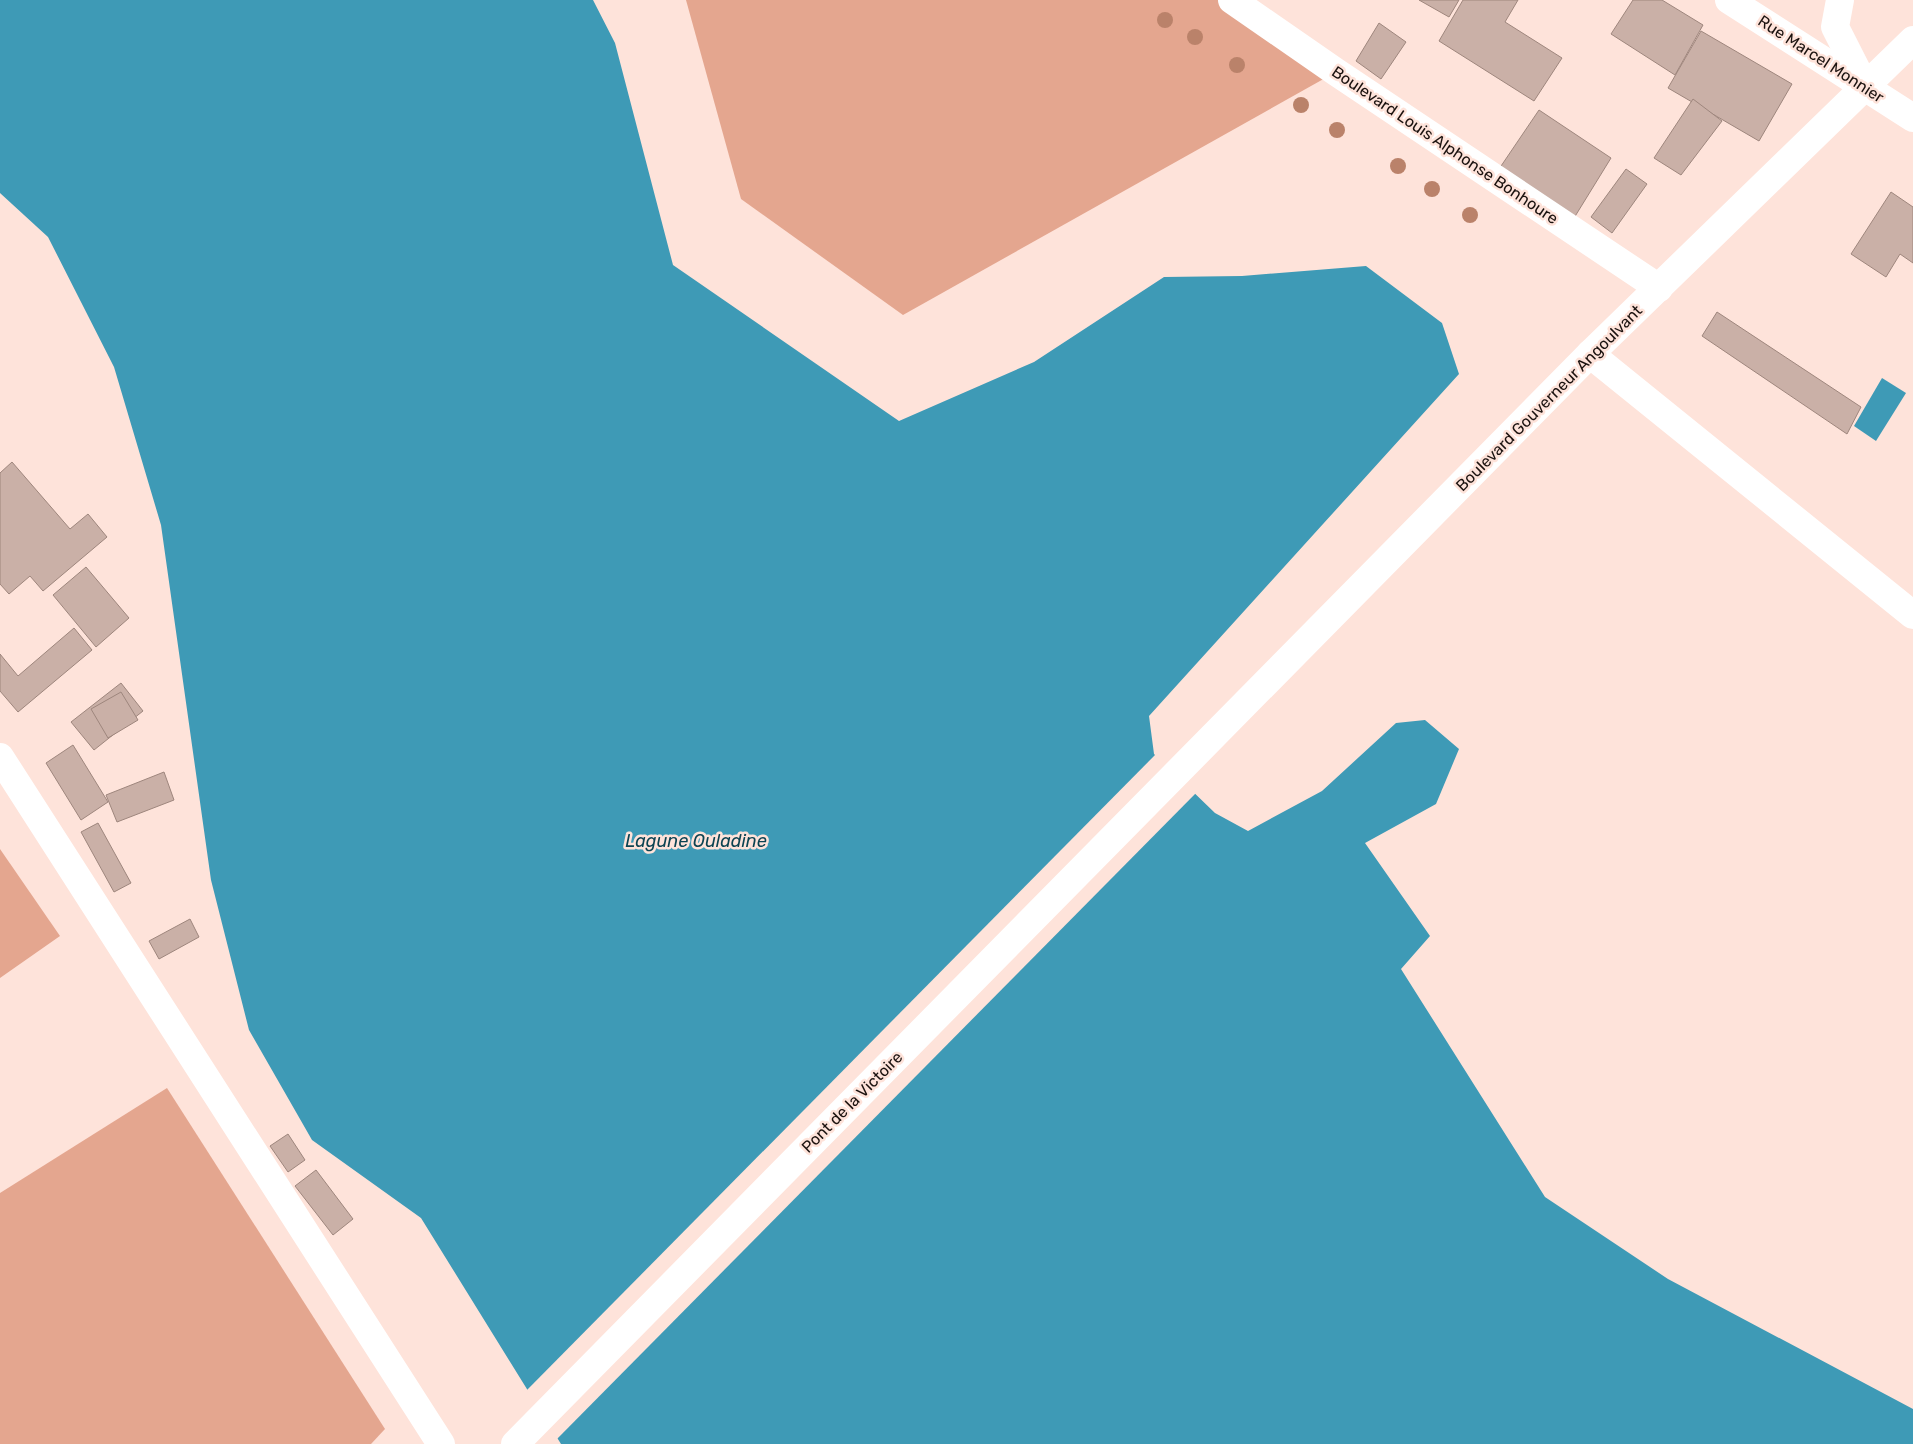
<svg xmlns="http://www.w3.org/2000/svg" width="1913" height="1444" viewBox="0 0 1913 1444" font-family="Rubik,sans-serif">
<rect width="100%" height="100%" fill="#fee3da"/>
<g fill="#e4a68f">
<polygon points="686,0 1234,0 1336,72 903,315 741,199"/>
<polygon points="0,849 60,936 0,978"/>
<polygon points="167,1088 385,1429 371,1444 0,1444 0,1193"/>
</g>
<g fill="#3e9ab6">
<polygon points="0,0 593,0 615,43 673,265 899,421 1034,362 1164,277 1242,276 1366,266 1442,323 1459,374 1149,716 1154,754 1215,813 1248,831 1322,791 1396,723 1425,720 1459,749 1436,804 1365,843 1430,936 1401,969 1545,1197 1668,1279 1913,1409 1913,1444 561,1444 421,1218 312,1140 249,1030 211,880 161,525 114,367 48,237 0,193"/>
<polygon points="1882,378 1906,393 1876,441 1854,426"/>
</g>
<polygon fill="#fee3da" points="1157,753 1197,792 556,1440 526,1391"/>
<g fill="#cab0a7" stroke="#9e867d">
<polygon points="1419,0 1459,0 1449,17"/>
<polygon points="1463,0 1518,0 1505,22 1562,58 1534,101 1439,41"/>
<polygon points="1633,0 1662,0 1703,25 1675,75 1611,34"/>
<polygon points="1379,23 1406,42 1381,79 1356,61"/>
<polygon points="1701,31 1792,84 1759,141 1668,88"/>
<polygon points="1693,99 1722,121 1681,175 1654,158"/>
<polygon points="1539,110 1611,158 1574,218 1499,169"/>
<polygon points="1626,169 1647,184 1612,233 1591,217"/>
<polygon points="1891,192 1913,207 1913,263 1900,254 1886,277 1851,254"/>
<polygon points="1717,312 1861,407 1847,434 1702,336"/>
<polygon points="12,462 70,529 88,514 107,537 43,591 30,576 9,594 0,584 0,473"/>
<polygon points="86,567 129,618 96,647 53,595"/>
<polygon points="74,628 92,650 18,712 0,691 0,654 18,676"/>
<polygon points="121,683 143,711 94,750 71,722"/>
<polygon points="121,692 138,720 108,738 91,709"/>
<polygon points="73,745 108,802 81,820 46,763"/>
<polygon points="164,772 174,800 117,822 106,795"/>
<polygon points="98,823 131,883 114,892 81,832"/>
<polygon points="190,919 199,937 159,959 149,941"/>
<polygon points="288,1134 305,1160 288,1172 270,1146"/>
<polygon points="316,1170 353,1219 333,1235 295,1186"/>
</g>
<g fill="none" stroke-linecap="round" stroke-linejoin="round">
<g stroke="#fff" stroke-width="28">
<polyline points="1232,0 1336,72 1659,288"/>
<polyline points="1729,0 1913,118"/>
<polyline points="1840,0 1835,27 1865,86"/>
<polyline points="1590,354 1913,615"/>
<polyline points="0,757 441,1444"/>
<polyline points="515,1444 1590,354 1913,40"/>
</g>
</g>
<g fill="#ba826a">
<circle cx="1165" cy="20" r="8"/>
<circle cx="1195" cy="37" r="8"/>
<circle cx="1237" cy="65" r="8"/>
<circle cx="1301" cy="105" r="8"/>
<circle cx="1337" cy="130" r="8"/>
<circle cx="1398" cy="166" r="8"/>
<circle cx="1432" cy="189" r="8"/>
<circle cx="1470" cy="215" r="8"/>
</g>
<g text-anchor="middle" dominant-baseline="central" stroke-width="5" stroke-linejoin="round" paint-order="stroke">
<g font-size="16" fill="#1b120f" stroke="#fee3da">
<text transform="translate(1821 59) rotate(33)">Rue Marcel Monnier</text>
<text transform="translate(1445 145) rotate(34)">Boulevard Louis Alphonse Bonhoure</text>
<text transform="translate(1549 398) rotate(-45)">Boulevard Gouverneur Angoulvant</text>
<text transform="translate(852 1102) rotate(-45)">Pont de la Victoire</text>
</g>
<g font-size="18" font-style="italic" fill="#0c4352" stroke="#fee3da">
<text x="696" y="841">Lagune Ouladine</text>
</g>
</g>
</svg>
